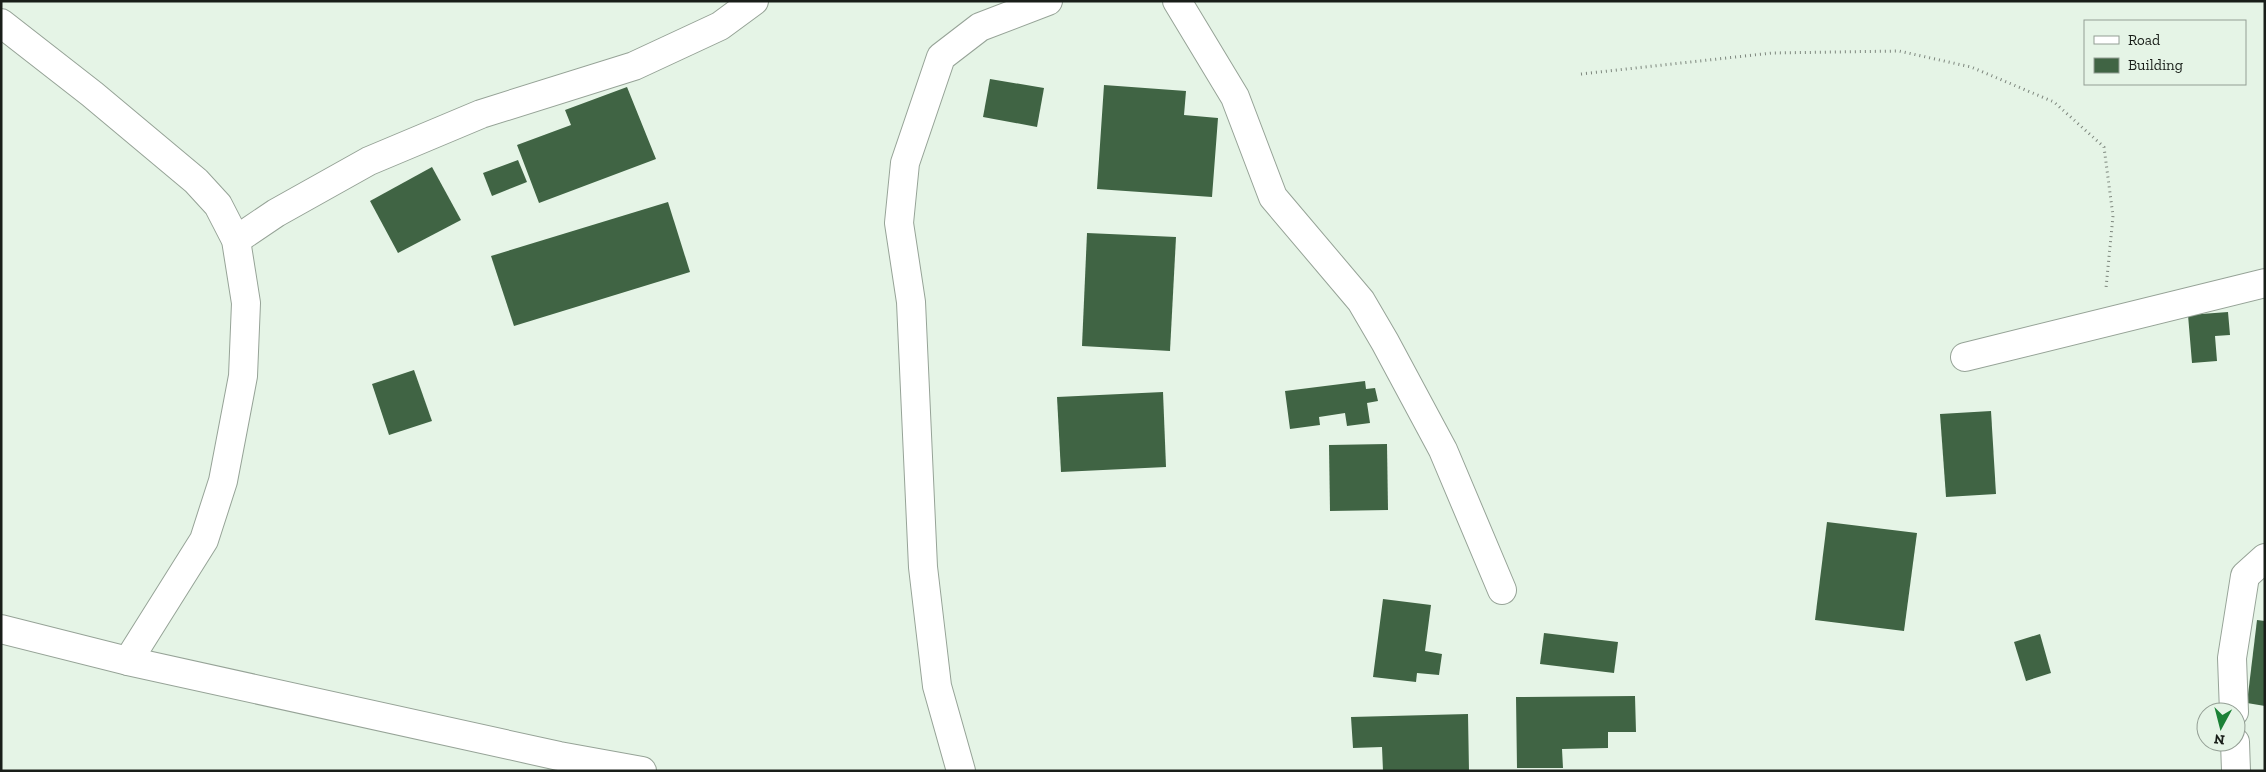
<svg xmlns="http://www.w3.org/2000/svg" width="2266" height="772" viewBox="0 0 2266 772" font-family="'Zilla Slab',serif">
<rect width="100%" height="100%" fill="#e5f4e6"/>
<g fill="#406444">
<polygon points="990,79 1044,88 1037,127 983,117"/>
<polygon points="1104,85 1186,91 1184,115 1218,118 1212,197 1097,189"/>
<polygon points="627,87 656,159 539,203 517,145 571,125 565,110"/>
<polygon points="518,160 527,182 492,196 483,173"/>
<polygon points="432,167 461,220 398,253 370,201"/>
<polygon points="668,202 690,272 514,326 491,256"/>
<polygon points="1087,233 1176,237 1170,351 1082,346"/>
<polygon points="2228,312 2230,335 2215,336 2217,361 2192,363 2188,315"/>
<polygon points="414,370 432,421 389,435 372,384"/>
<polygon points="1365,381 1366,389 1375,388 1378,401 1367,403 1370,423 1347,426 1345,413 1319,417 1320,425 1290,429 1285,391"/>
<polygon points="1163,392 1166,467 1061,472 1057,397"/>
<polygon points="1991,411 1996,494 1946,497 1940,414"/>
<polygon points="1387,444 1388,510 1330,511 1329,445"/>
<polygon points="1827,522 1917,533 1904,631 1815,620"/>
<polygon points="1383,599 1431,605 1425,651 1442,654 1439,675 1417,673 1416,682 1373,677"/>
<polygon points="2257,620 2265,621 2265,706 2247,703"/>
<polygon points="1544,633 1618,642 1614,673 1540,664"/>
<polygon points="2040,634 2051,673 2026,681 2014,642"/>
<polygon points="1635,696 1636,732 1608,732 1608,748 1562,749 1563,768 1517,768 1516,697"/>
<polygon points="1468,714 1469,771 1383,771 1382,747 1353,748 1351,717"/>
</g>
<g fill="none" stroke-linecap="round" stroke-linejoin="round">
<g stroke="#96a397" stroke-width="30">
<g id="minor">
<polyline points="1177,1 1235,97 1273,197 1361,301 1385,342 1443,450 1502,590"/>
<polyline points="1,23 92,94 196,181 218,205 236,240 246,303 243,376 223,481 204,540 128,661"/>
<polyline points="236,240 276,213 369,161 481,114 634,66 720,26 754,1"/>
<polyline points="1965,357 2265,283"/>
<polyline points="1,629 128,661 559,756 642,771"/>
<polyline points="2234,712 2232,658 2245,576 2265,558"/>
<polyline points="2235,742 2236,771"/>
<polyline points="961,771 937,686 923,567 911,302 899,223 905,163 941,57 980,27 1048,1"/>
</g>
</g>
<polyline stroke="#7d867d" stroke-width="3" stroke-dasharray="1 4" stroke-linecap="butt" points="1581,74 1772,53 1899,51 1971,67 2054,102 2104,147 2113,216 2106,288"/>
<use href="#minor" stroke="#fff" stroke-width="28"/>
</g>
<rect width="2266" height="772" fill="none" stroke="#191e19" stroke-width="5"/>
<rect x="2084" y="20" width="162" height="65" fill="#e5f4e6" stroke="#939e94"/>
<rect x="2094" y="36" width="25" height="8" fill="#ffffff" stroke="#939e94"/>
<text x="2128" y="45" font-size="15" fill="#191e19">Road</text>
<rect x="2094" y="58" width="25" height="15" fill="#406444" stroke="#939e94"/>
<text x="2128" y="70" font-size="15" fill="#191e19">Building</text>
<g transform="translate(2221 727) rotate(187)"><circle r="24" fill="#e5f4e6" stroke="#939e94"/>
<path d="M0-4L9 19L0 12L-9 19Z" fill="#1b8136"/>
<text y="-8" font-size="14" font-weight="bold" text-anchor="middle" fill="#191e19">N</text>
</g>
</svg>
